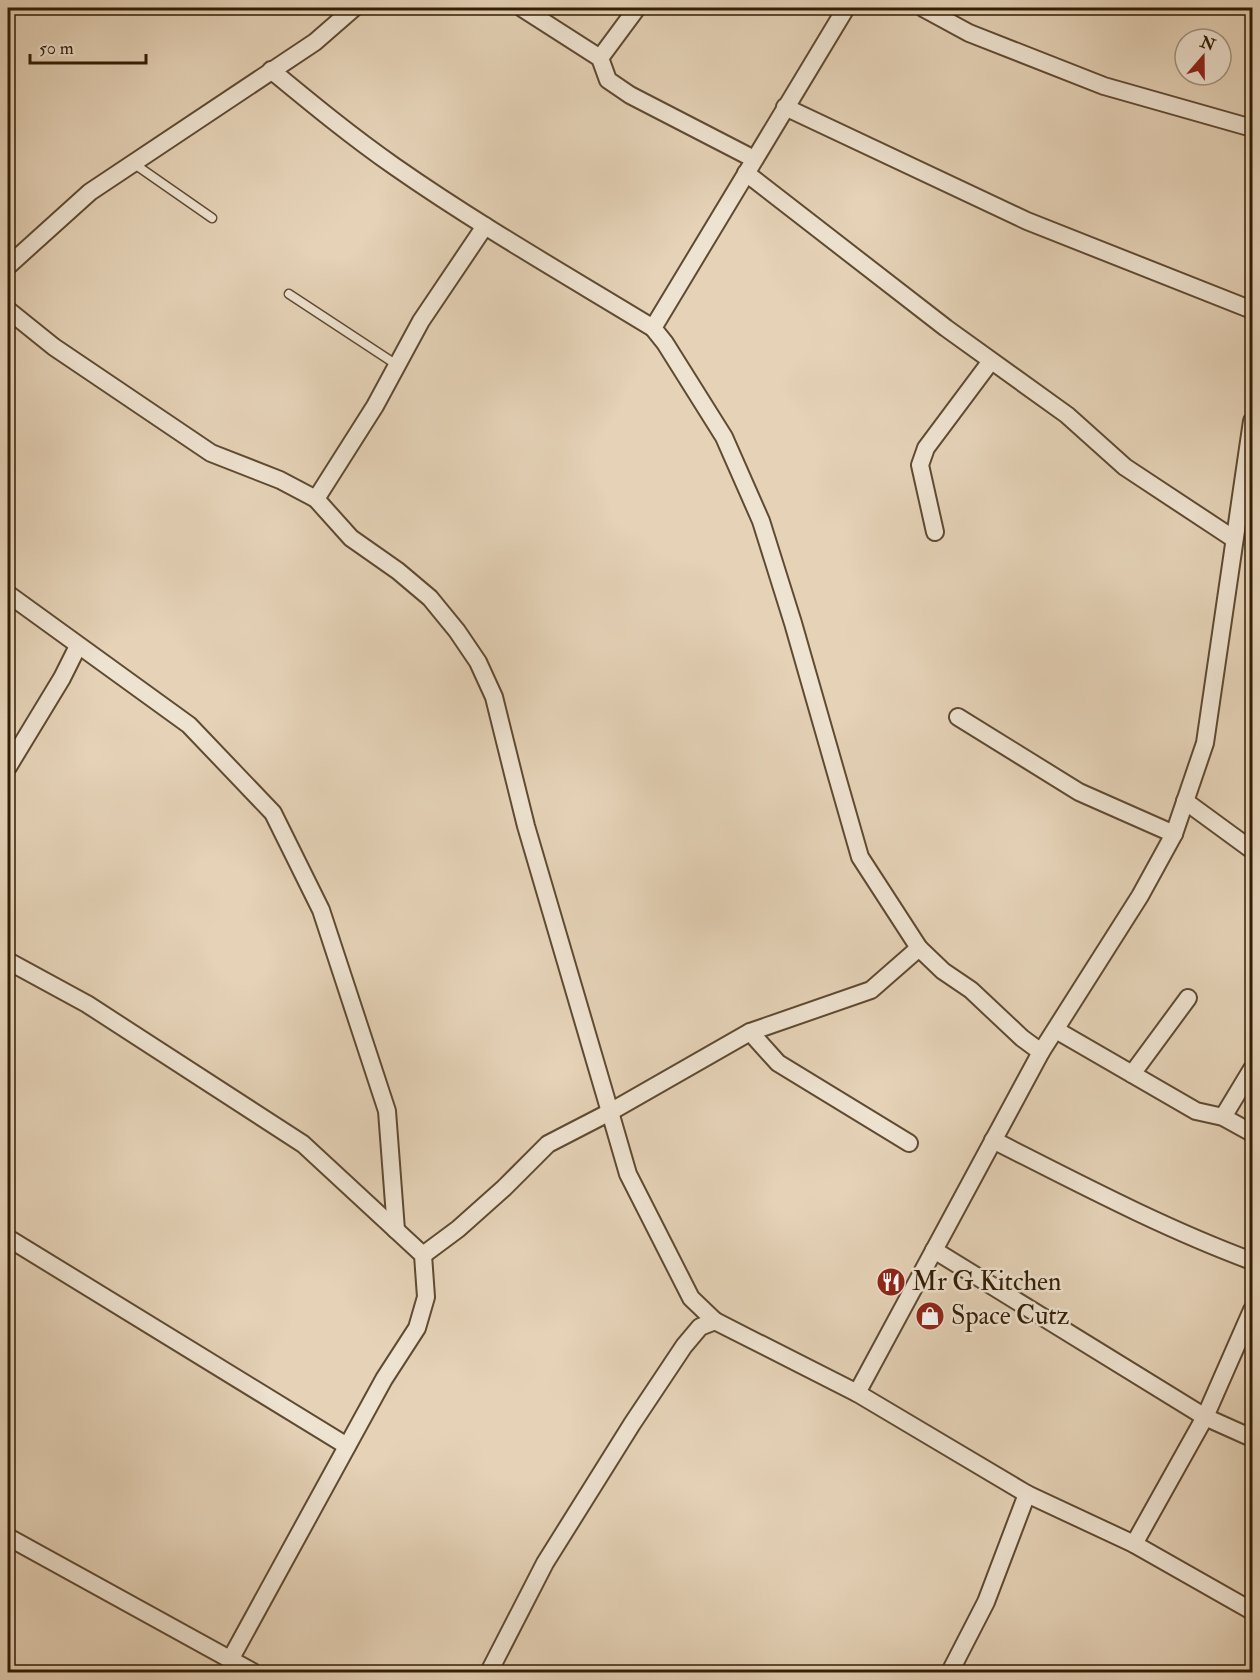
<svg xmlns="http://www.w3.org/2000/svg" width="1260" height="1680" viewBox="0 0 1260 1680" font-family="'IM FELL Double Pica',serif">
<rect width="100%" height="100%" fill="#e5d2b7"/>
<filter id="stains"><feTurbulence type="fractalNoise" baseFrequency=".00333" numOctaves="4"/><feColorMatrix values="0 0 0 0 .2 0 0 0 0 .09 0 0 0 0 .02 0 0 0 .5 -.17"/></filter>
<radialGradient id="worn" r=".72"><stop offset=".6" stop-color="#630" stop-opacity="0"/><stop offset="1" stop-color="#630" stop-opacity=".3"/></radialGradient>
<g fill="none" stroke-linecap="round" stroke-linejoin="round">
<g stroke="#5f4a32" stroke-width="11">
<g id="service">
<polyline points="133,163 212,218"/>
<polyline points="289,294 397,365"/>
</g>
</g>
<g stroke="#5f4a32" stroke-width="20">
<g id="minor">
<polyline points="522,8 600,58 608,80 630,95 754,159"/>
<polyline points="846,8 653,328 665,343 724,437 761,521 793,623 860,857 919,948 943,971 971,990 1022,1038 1041,1052 857,1393 1027,1494 986,1602 950,1672"/>
<polyline points="923,8 969,33 1104,86 1252,128"/>
<polyline points="600,58 637,8"/>
<path d="M271,70C311,103 351,136 394,166C477,224 566,275 653,328"/>
<polyline points="785,107 1027,221 1252,310"/>
<polyline points="746,173 946,328 1067,415 1125,467 1234,539"/>
<polyline points="8,266 90,192 315,42 354,8"/>
<polyline points="8,310 54,347 211,453 280,480 316,499 351,538 398,571 430,598 457,631 478,662 494,697 526,826 610,1112 750,1032 871,990 919,948"/>
<polyline points="316,499 375,406 421,321 485,226"/>
<polyline points="935,532 920,465 926,448 991,361"/>
<polyline points="8,594 189,725 273,813 321,910 387,1111 396,1230"/>
<polyline points="958,717 1079,792 1174,834"/>
<polyline points="8,767 62,678 78,646"/>
<polyline points="1185,801 1252,850"/>
<polyline points="8,961 87,1004 303,1144 423,1255 426,1297 417,1328 384,1379 230,1660"/>
<polyline points="1056,1030 1196,1111 1223,1117 1252,1133"/>
<polyline points="750,1032 778,1063 909,1143"/>
<polyline points="1041,1052 1140,896 1174,834 1205,743 1252,421"/>
<polyline points="1132,1074 1188,998"/>
<polyline points="1223,1117 1252,1069"/>
<path d="M993,1140C1078,1183 1163,1228 1252,1261"/>
<polyline points="8,1238 347,1446"/>
<polyline points="934,1250 1205,1417 1252,1438"/>
<polyline points="423,1255 458,1229 504,1188 548,1144 610,1112 628,1174 691,1298 715,1321"/>
<polyline points="1027,1494 1134,1544 1252,1611"/>
<polyline points="8,1537 253,1672"/>
<polyline points="1134,1544 1205,1417 1252,1310"/>
<polyline points="489,1672 545,1563 632,1424 684,1346 700,1327 715,1321 857,1393"/>
</g>
</g>
<use href="#service" stroke="#eee2d0" stroke-width="8"/>
<use href="#minor" stroke="#eee2d0" stroke-width="16"/>
</g>
<defs>
<g id="restaurant-disc" transform="scale(1.5)"><circle r="9.5" fill="#8f2418" stroke="#eee2d0"/><path d="M-5-6h1v4h1v-4h1v4h1v-4h1v5L-1.5 .5V6h-2V.5L-5-1ZM5-6V6H3V1.5H1.5Q1.5-4 5-6Z" fill="#fff"/></g>
<g id="shop-disc" transform="scale(1.5)"><circle r="9.5" fill="#8f2418" stroke="#eee2d0"/><path d="M-5-2.5h2.3a2.7 3.5 0 0 1 5.4 0H5L5.5 6h-11ZM-1.5-2.5h3a1.5 2.3 0 0 0-3 0Z" fill="#fff"/></g>
</defs>
<g fill-rule="evenodd">
<use href="#restaurant-disc" x="891" y="1282"/>
<use href="#shop-disc" x="930" y="1316"/>
</g>
<g text-anchor="middle" dominant-baseline="central" stroke-width="5" stroke-linejoin="round" paint-order="stroke">
<g font-size="26" fill="#321d05" stroke="#eee2d0" text-anchor="start">
<text x="912" y="1282">Mr G Kitchen</text>
<text x="951" y="1316">Space Cutz</text>
</g>
</g>
<rect width="1260" height="1680" fill="none" stroke="#e5d2b7" stroke-width="30"/>
<rect x="9" y="9" width="1242" height="1662" fill="none" stroke="#321d05" stroke-width="3"/>
<rect x="15" y="15" width="1230" height="1650" fill="none" stroke="#321d05" stroke-width="1.5"/>
<g transform="translate(1203 57) rotate(20)"><circle r="28" fill="#eee2d0" stroke="#a3937f" stroke-width="1.5"/>
<path d="M0-4.5L10 22L0 15L-10 22Z" fill="#8f2418"/>
<text y="-9" font-size="16" font-weight="bold" text-anchor="middle" fill="#321d05">N</text>
</g>
<path d="M30 54v9h116v-9" fill="none" stroke="#321d05" stroke-width="3"/>
<text x="39" y="54" font-size="18" fill="#321d05" stroke="#eee2d0" stroke-width="4.5" paint-order="stroke">50 m</text>
<rect width="100%" height="100%" filter="url(#stains)"/>
<rect width="100%" height="100%" fill="url(#worn)"/>
</svg>
